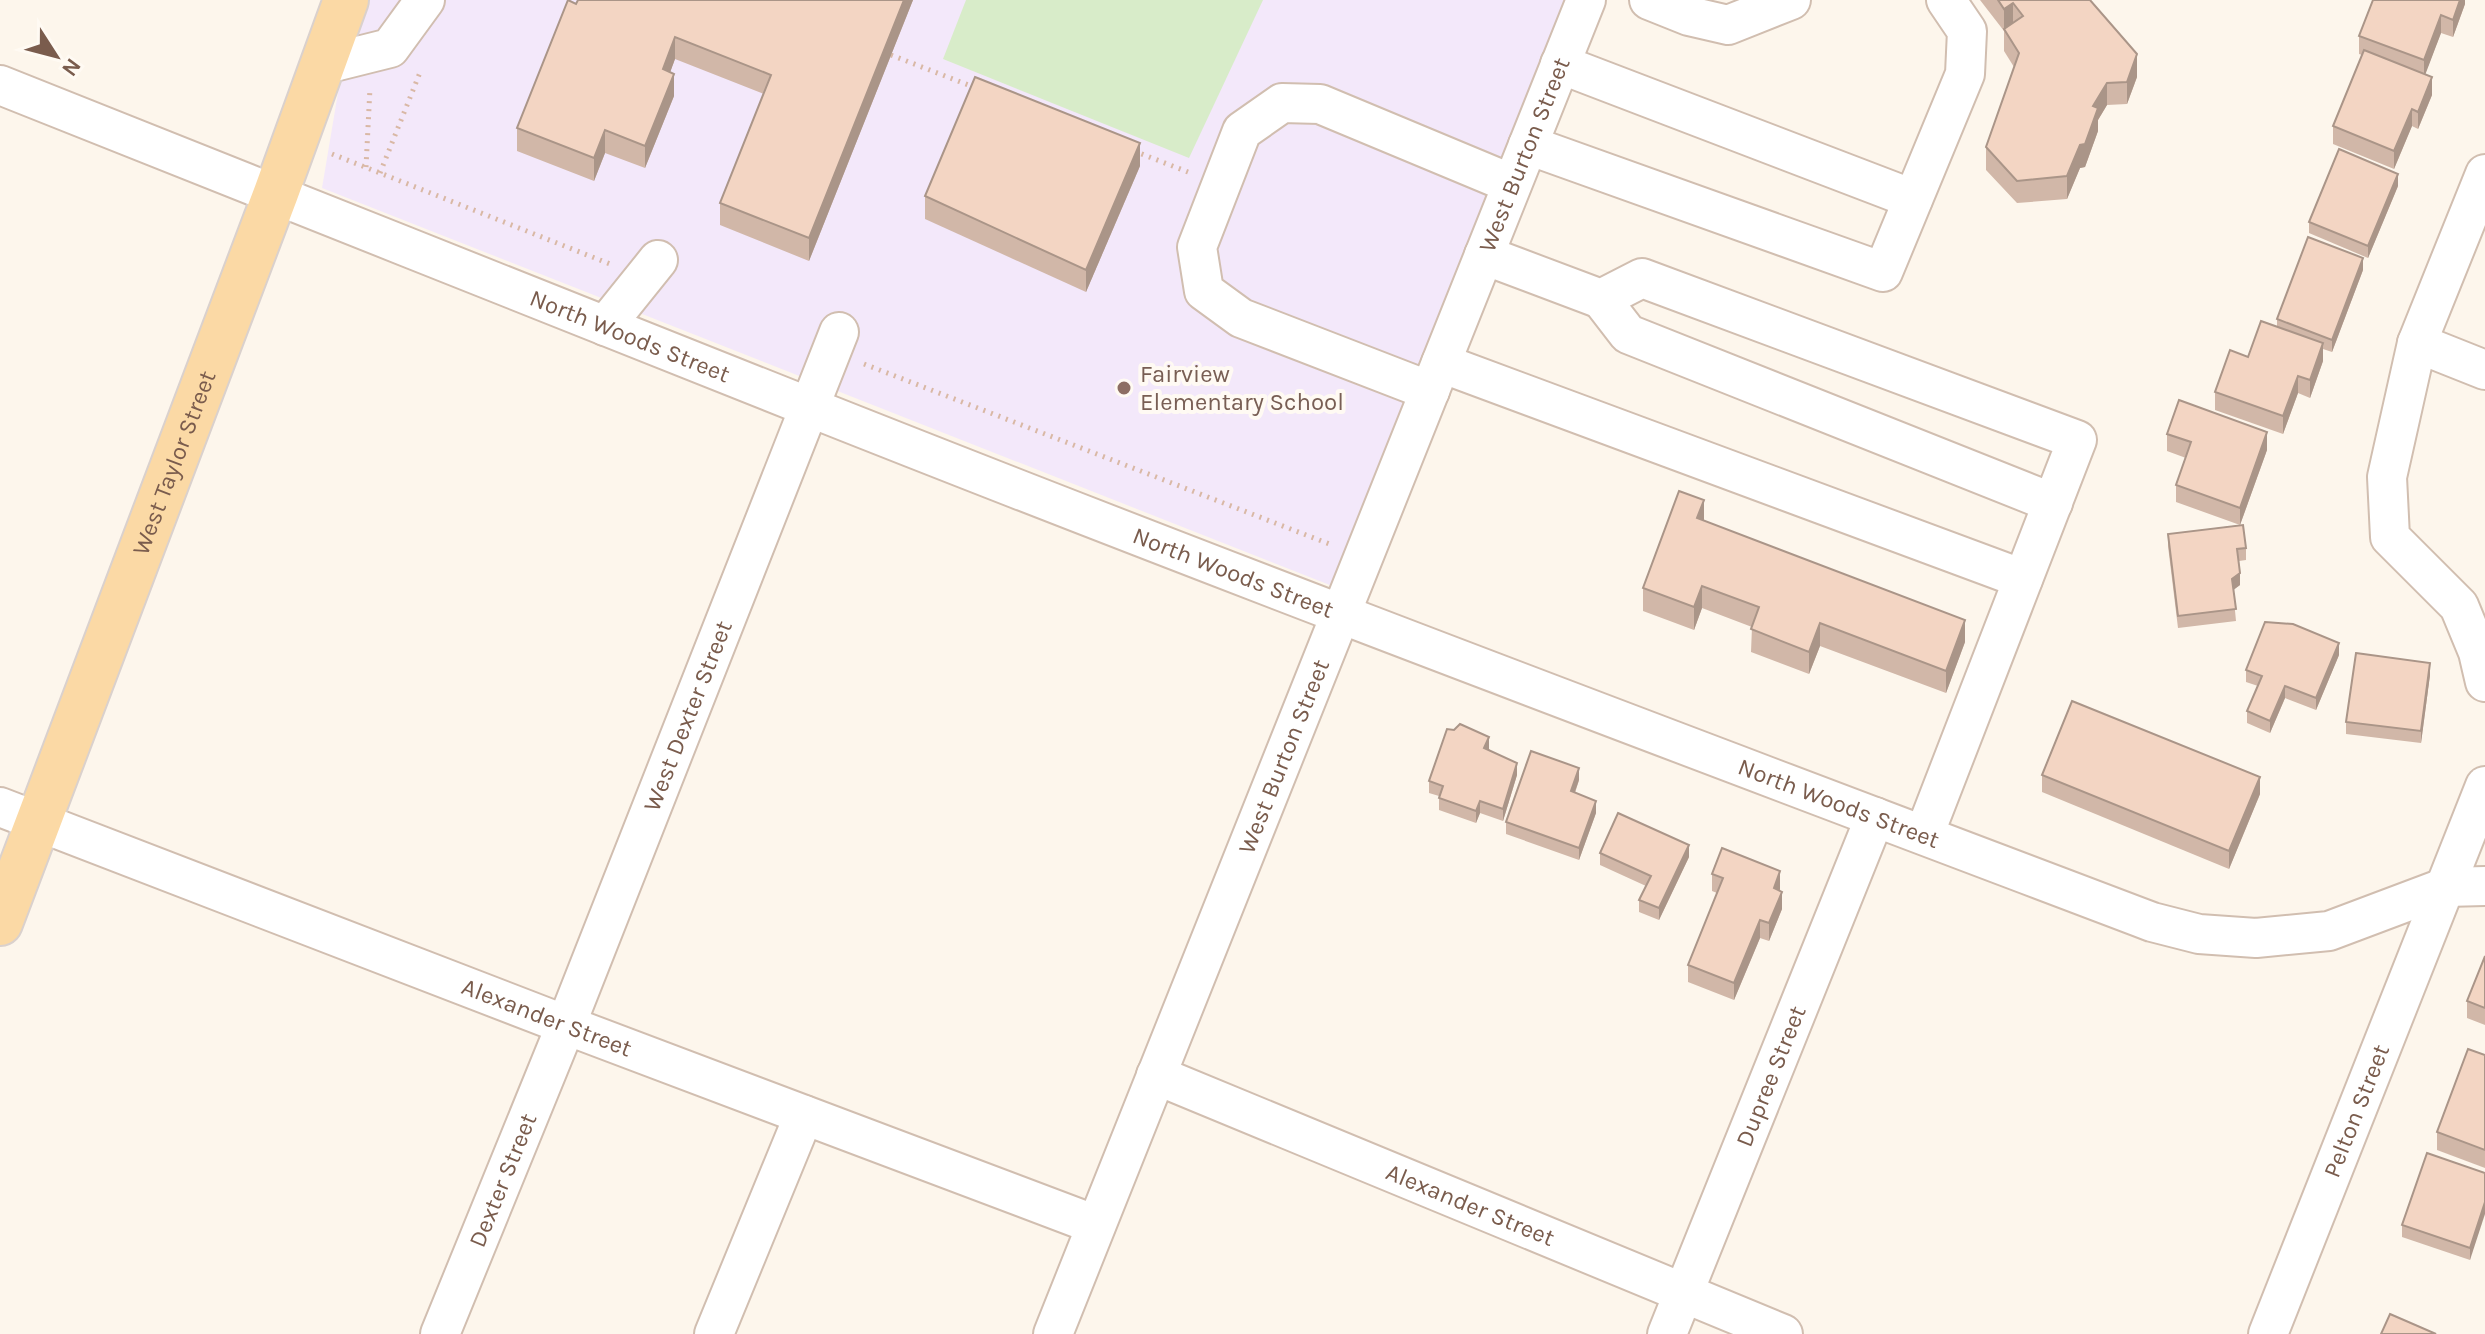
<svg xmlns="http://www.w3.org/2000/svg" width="2485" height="1334" viewBox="0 0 2485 1334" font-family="Karla,sans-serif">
<rect width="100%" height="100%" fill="#fdf6ec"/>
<polygon fill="#f3e8fa" points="361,0 1570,0 1340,589 322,188 348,33"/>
<polygon fill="#d8ecc9" points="966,0 1263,0 1189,158 943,59"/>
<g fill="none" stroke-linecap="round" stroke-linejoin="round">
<g stroke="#d1beb0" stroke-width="42">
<g id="minor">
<polyline points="1649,0 1689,16 1728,25 1791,0"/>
<polyline points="1560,64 1913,199"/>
<polyline points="322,65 390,48 425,0"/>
<path id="s1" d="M0,85C270,191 539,301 809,407C1255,584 1704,752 2152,922L2199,934L2256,938L2329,931L2446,887L2485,886"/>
<polyline points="1528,145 1883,272 1965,74 1967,31 1946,0"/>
<polyline points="2485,174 2417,343 2387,477 2390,537 2459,606 2478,652 2485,682"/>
<polyline points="1484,255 1601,299 1642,278 2077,440 1924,835"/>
<polyline points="1601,299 1628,334 2053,503"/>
<polyline points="605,326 658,260"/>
<polyline points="2417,343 2485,370"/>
<polyline points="1441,363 2023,579"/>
<polyline points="1430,391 1241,318 1204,291 1197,247 1242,131 1282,103 1320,104 1512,184"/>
<path id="s2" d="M0,807L566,1025L1096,1225"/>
<path id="s3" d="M1156,1075L1783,1334"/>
<path id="s4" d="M440,1334L566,1025L839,332"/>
<polyline points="714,1334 804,1115"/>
<path id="s5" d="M1053,1334L1586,0"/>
<path id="s6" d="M1667,1334L1875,817"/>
<path id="s7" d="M2268,1334L2485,786"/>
</g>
</g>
<g stroke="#dad1cd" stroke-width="48">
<g id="major">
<path id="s8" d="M0,923L276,193L346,0"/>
</g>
</g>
<g stroke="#d9b8a5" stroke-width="5" stroke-dasharray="2 6" stroke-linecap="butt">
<polyline points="891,55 976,88"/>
<polyline points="1134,151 1188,172"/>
<polyline points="332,154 610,264"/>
<polyline points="366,167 370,88"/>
<polyline points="380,173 421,70"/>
<polyline points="864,364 1332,545"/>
</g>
<use href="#minor" stroke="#fff" stroke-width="38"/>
<use href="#major" stroke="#fbd9a5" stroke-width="44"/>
</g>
<g fill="#d1b7a8">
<polygon points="578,0 913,0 809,261 720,225 720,203 764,94 675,59 670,72 674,96 645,168 605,153 594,181 517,151 517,128"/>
<polygon points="1980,0 2090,0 2137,77 2127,104 2107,105 2098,120 2098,131 2085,167 2080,168 2067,199 2017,203 1986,170 1986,147 2014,67 2004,51 2004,31"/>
<polygon points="2465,0 2465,4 2453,37 2441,33 2425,74 2432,95 2418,129 2412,126 2394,169 2333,144 2333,126 2362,55 2359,54 2359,36"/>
<polygon points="1140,166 1086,292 925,219 925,196"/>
<polygon points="2398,186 2368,258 2309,233 2309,222"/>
<polygon points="2363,270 2332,352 2323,349 2323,361 2310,398 2298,393 2283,434 2215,410 2215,392 2277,327 2277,319"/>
<polygon points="2167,434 2267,450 2240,525 2246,548 2246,560 2239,561 2240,585 2233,590 2236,621 2178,628 2168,546 2168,534 2240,525 2176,502 2176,485 2186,458 2167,451"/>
<polygon points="1704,521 1965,642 1946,693 1820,646 1809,674 1751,652 1752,627 1702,608 1694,630 1643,611 1643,588"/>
<polygon points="2339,655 2316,710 2285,698 2270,733 2247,723 2247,711 2258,686 2246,682 2246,670"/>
<polygon points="2430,675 2421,743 2346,734 2346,722"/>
<polygon points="1489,749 1517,775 1503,821 1480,813 1476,823 1439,810 1439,796 1429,793 1429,781"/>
<polygon points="2042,775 2260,794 2229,869 2042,792"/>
<polygon points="1579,780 1575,793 1596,813 1579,860 1506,834 1506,822"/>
<polygon points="1600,853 1689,857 1659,920 1639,912 1639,900 1646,886 1600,865"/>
<polygon points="1712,874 1780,889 1782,909 1769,941 1760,938 1734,1000 1688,982 1688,965 1717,893 1712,891"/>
<polygon points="2485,956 2485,1025 2467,1018 2467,1001"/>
<polygon points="2485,1055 2485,1168 2437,1150 2437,1132"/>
<polygon points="2485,1173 2470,1260 2402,1237 2402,1225"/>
</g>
<g fill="#aa9588">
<polygon points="904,0 913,0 809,261 809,238"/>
<polygon points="2460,0 2465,0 2465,4 2453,37 2453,20"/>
<polygon points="2013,3 2013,25 2004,31 2004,9"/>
<polygon points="2441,15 2441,33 2424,78 2424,60"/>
<polygon points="675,37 675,59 663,92 663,69"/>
<polygon points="2137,54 2137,77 2127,104 2127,82"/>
<polygon points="674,74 674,96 645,168 645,146"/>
<polygon points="2432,77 2432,95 2418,129 2418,112"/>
<polygon points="2107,83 2107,105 2098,120 2098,131 2085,167 2080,168 2067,199 2067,176 2080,145 2093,106"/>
<polygon points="2412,109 2412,126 2394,169 2394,151"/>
<polygon points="605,130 605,153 594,181 594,158"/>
<polygon points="1140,143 1140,166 1086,292 1086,270"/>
<polygon points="2398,174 2398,186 2368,258 2368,246"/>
<polygon points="2363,258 2363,270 2332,352 2332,340"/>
<polygon points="2323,343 2323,361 2310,398 2310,380"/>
<polygon points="2298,376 2298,393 2283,434 2283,416"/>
<polygon points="2267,432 2267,450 2240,525 2240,508"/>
<polygon points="1704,500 1704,523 1697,518"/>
<polygon points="2240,573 2240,585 2232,591 2232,579"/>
<polygon points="1702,586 1702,608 1694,630 1694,607"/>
<polygon points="1965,620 1965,642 1946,693 1946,671"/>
<polygon points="1820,623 1820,646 1809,674 1809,652"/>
<polygon points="2339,643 2339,655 2316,710 2316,698"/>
<polygon points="2430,663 2430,675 2421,743 2421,731"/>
<polygon points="2285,686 2285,698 2270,733 2270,721"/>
<polygon points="1489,737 1489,749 1484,760 1484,748"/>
<polygon points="1517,763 1517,775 1503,821 1503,809"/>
<polygon points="1579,768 1579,780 1571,803 1571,791"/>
<polygon points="2260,777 2260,794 2229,869 2229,851"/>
<polygon points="1480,801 1480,813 1476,823 1476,811"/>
<polygon points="1596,801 1596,813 1579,860 1579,848"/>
<polygon points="1689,845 1689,857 1659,920 1659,908"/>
<polygon points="1780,871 1780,889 1774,906 1774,888"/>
<polygon points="1782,892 1782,909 1769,941 1769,923"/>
<polygon points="1760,920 1760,938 1734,1000 1734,983"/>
<polygon points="2485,1202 2485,1214 2470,1260 2470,1248"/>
</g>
<g fill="#f3d5c3" stroke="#aa9588" stroke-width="2">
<polygon points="568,0 576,4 578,0 904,0 809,238 720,203 771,75 675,37 663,69 674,74 645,146 605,130 594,158 517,128"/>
<polygon points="1998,0 2090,0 2137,54 2127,82 2107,83 2093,106 2098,108 2085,144 2080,145 2067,176 2017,181 1986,147 2019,53 2004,29 2023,16 2013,3 2004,9"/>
<polygon points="2373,0 2460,0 2453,20 2441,15 2424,60 2359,36"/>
<polygon points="2364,50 2432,77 2418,112 2412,109 2394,151 2333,126"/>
<polygon points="975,77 1140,143 1086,270 925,196"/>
<polygon points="2339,149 2398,174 2368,246 2309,222"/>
<polygon points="2308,237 2363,258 2332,340 2277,319"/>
<polygon points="2261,321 2323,343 2310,380 2298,376 2283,416 2215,392 2230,350 2248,357"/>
<polygon points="2179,400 2267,432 2240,508 2176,485 2191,442 2167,434"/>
<polygon points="1679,491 1704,500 1697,518 1965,620 1946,671 1820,623 1809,652 1751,629 1759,607 1702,586 1694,607 1643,588"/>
<polygon points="2243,525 2246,548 2237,549 2240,573 2232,579 2236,609 2178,616 2168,534"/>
<polygon points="2265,622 2293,624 2339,643 2316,698 2285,686 2270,721 2247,711 2262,676 2246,670"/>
<polygon points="2356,653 2430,663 2421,731 2346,722"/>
<polygon points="2072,701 2260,777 2229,851 2042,775"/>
<polygon points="1460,724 1489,737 1484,748 1517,763 1503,809 1480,801 1476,811 1439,798 1443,786 1429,781 1447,729 1454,730"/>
<polygon points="1531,751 1579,768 1571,791 1596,801 1579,848 1506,822"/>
<polygon points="1618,813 1689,845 1659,908 1639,900 1651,876 1600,853"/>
<polygon points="1722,848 1780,871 1774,888 1782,892 1769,923 1760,920 1734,983 1688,965 1723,878 1712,874"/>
<polygon points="2485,956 2485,1008 2467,1001"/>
<polygon points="2468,1049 2485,1055 2485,1150 2437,1132"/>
<polygon points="2427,1153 2485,1173 2485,1202 2470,1248 2402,1225"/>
<polygon points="2390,1314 2436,1334 2381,1334"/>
</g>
<circle fill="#8d6e63" stroke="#fffaf3" stroke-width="3" cx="1124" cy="388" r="8"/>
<g text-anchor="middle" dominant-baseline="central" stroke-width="8" stroke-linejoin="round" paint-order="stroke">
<g font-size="24" fill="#7a5c4d" stroke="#fffaf3">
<text stroke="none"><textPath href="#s5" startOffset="1270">West Burton Street</textPath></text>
<text stroke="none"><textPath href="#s1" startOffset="678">North Woods Street</textPath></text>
<text stroke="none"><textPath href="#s8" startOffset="492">West Taylor Street</textPath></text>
<text stroke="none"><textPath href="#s1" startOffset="1326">North Woods Street</textPath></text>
<text stroke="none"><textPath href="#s4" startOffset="666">West Dexter Street</textPath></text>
<text stroke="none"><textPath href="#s5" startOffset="622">West Burton Street</textPath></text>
<text stroke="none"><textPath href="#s1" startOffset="1974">North Woods Street</textPath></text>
<text stroke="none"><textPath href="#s2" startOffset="586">Alexander Street</textPath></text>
<text stroke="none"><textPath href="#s6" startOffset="278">Dupree Street</textPath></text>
<text stroke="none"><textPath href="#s7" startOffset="240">Pelton Street</textPath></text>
<text stroke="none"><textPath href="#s4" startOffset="166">Dexter Street</textPath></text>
<text stroke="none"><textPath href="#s3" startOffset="340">Alexander Street</textPath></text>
</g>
<g font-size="24" fill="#785e54" stroke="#fffaf3" text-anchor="start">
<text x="1140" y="374">Fairview<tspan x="1140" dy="28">Elementary School</tspan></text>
</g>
</g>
<g transform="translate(56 56) rotate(126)" stroke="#fffaf3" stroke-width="6" paint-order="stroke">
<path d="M0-6L14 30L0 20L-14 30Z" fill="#7a5c4d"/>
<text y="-12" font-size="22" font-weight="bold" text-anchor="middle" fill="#7a5c4d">N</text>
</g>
</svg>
